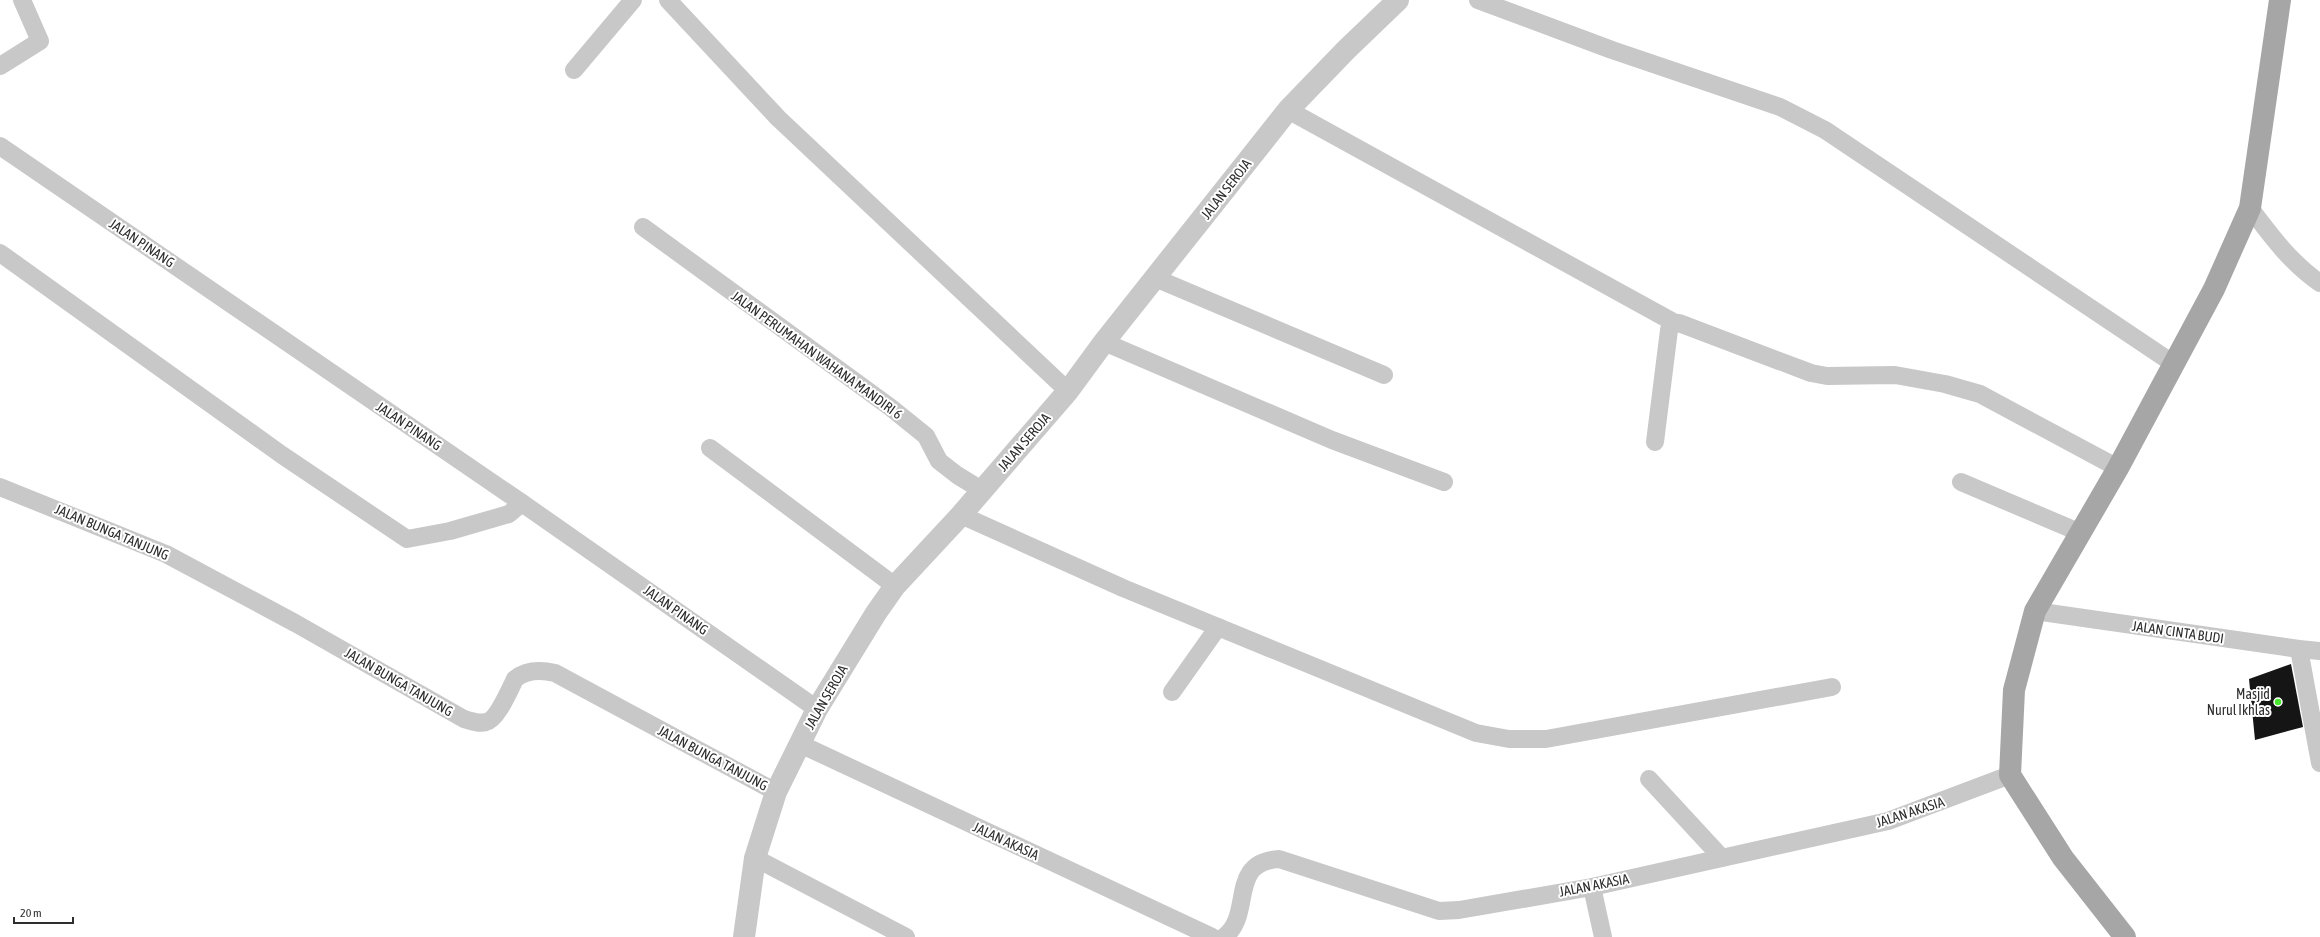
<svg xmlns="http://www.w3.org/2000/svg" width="2320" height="937" viewBox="0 0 2320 937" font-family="'Asap Condensed',sans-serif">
<rect width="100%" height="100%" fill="#fff"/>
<polygon fill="#151515" points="2291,664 2303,727 2255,740 2249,679"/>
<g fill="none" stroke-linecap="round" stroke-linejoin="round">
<g stroke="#c8c8c8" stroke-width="18">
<polyline points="668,0 778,118 1068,391"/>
<polyline points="1478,0 1612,50 1780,107 1825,130 2174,364"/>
<polyline points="0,66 40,41 22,0"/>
<polyline points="574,70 633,0"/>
<polyline points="1288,110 1675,323"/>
<polyline points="0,146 522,503 817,709"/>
<path d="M2250,208C2271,236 2291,263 2320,283"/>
<polyline points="643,227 890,407 926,436 939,461 957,475 983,491"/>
<polyline points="0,253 282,455 407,539 450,531 509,514 522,503"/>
<polyline points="1155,278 1384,375"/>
<polyline points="1104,342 1332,440 1444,482"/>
<polyline points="1655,442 1669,330 1672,325 1679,323 1811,373 1827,376 1895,375 1945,384 1980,394 2118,468"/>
<polyline points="710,448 895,586"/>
<polyline points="1961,482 2081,533"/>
<path d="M0,487L166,554L295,623L464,719C471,721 479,724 486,722C497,720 510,689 515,679C526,670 542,670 555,673L776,792"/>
<polyline points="961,515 1123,588 1476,733 1509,739 1546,739 1832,687"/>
<polyline points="2035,611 2299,649 2320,651"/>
<polyline points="2299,649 2320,763"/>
<polyline points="1172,692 1218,627"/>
<polyline points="800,744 1212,937"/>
<polyline points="1649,779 1722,858"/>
<polyline points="755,858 906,937"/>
<polyline points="1592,887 1603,937"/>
<path d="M1224,937C1254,915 1227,862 1279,859L1439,911L1459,910L1592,887L1888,821L2010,775"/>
</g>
<polyline stroke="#c8c8c8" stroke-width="22" points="744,937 755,858 776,792 817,709 876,613 895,586 961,515 1068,391 1104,342 1288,110 1346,50 1398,0"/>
<polyline stroke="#a6a6a6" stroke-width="22" points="2125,937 2063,858 2010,775 2014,690 2035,611 2118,468 2214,289 2250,208 2280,0"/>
</g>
<circle fill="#48e62f" stroke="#fff" stroke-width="1.5" cx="2278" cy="702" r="4"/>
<g text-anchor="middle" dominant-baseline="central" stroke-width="4" stroke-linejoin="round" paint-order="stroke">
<g font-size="14" fill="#2e2e2e" stroke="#fff">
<text transform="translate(1226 189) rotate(-52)">JALAN SEROJA</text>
<text transform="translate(142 243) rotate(34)">JALAN PINANG</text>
<text transform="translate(817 355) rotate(36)">JALAN PERUMAHAN WAHANA MANDIRI 6</text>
<text transform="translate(409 426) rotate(34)">JALAN PINANG</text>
<text transform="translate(1024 442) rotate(-49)">JALAN SEROJA</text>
<text transform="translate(112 532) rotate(23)">JALAN BUNGA TANJUNG</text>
<text transform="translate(676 610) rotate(35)">JALAN PINANG</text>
<text transform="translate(2178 632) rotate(8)">JALAN CINTA BUDI</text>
<text transform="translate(399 682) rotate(30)">JALAN BUNGA TANJUNG</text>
<text transform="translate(826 697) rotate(-60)">JALAN SEROJA</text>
<text transform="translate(713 758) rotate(28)">JALAN BUNGA TANJUNG</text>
<text transform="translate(1910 812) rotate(-18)">JALAN AKASIA</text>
<text transform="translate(1006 841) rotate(25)">JALAN AKASIA</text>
<text transform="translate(1594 885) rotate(-11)">JALAN AKASIA</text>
</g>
<g font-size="14" fill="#2e2e2e" stroke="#fff" text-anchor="end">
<text x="2270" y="694">Masjid<tspan x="2270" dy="16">Nurul Ikhlas</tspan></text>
</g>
</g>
<path d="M14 917v6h59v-6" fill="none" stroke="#2e2e2e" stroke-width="2"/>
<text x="20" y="917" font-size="12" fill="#2e2e2e" stroke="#ffffff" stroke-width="3" paint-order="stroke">20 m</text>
</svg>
